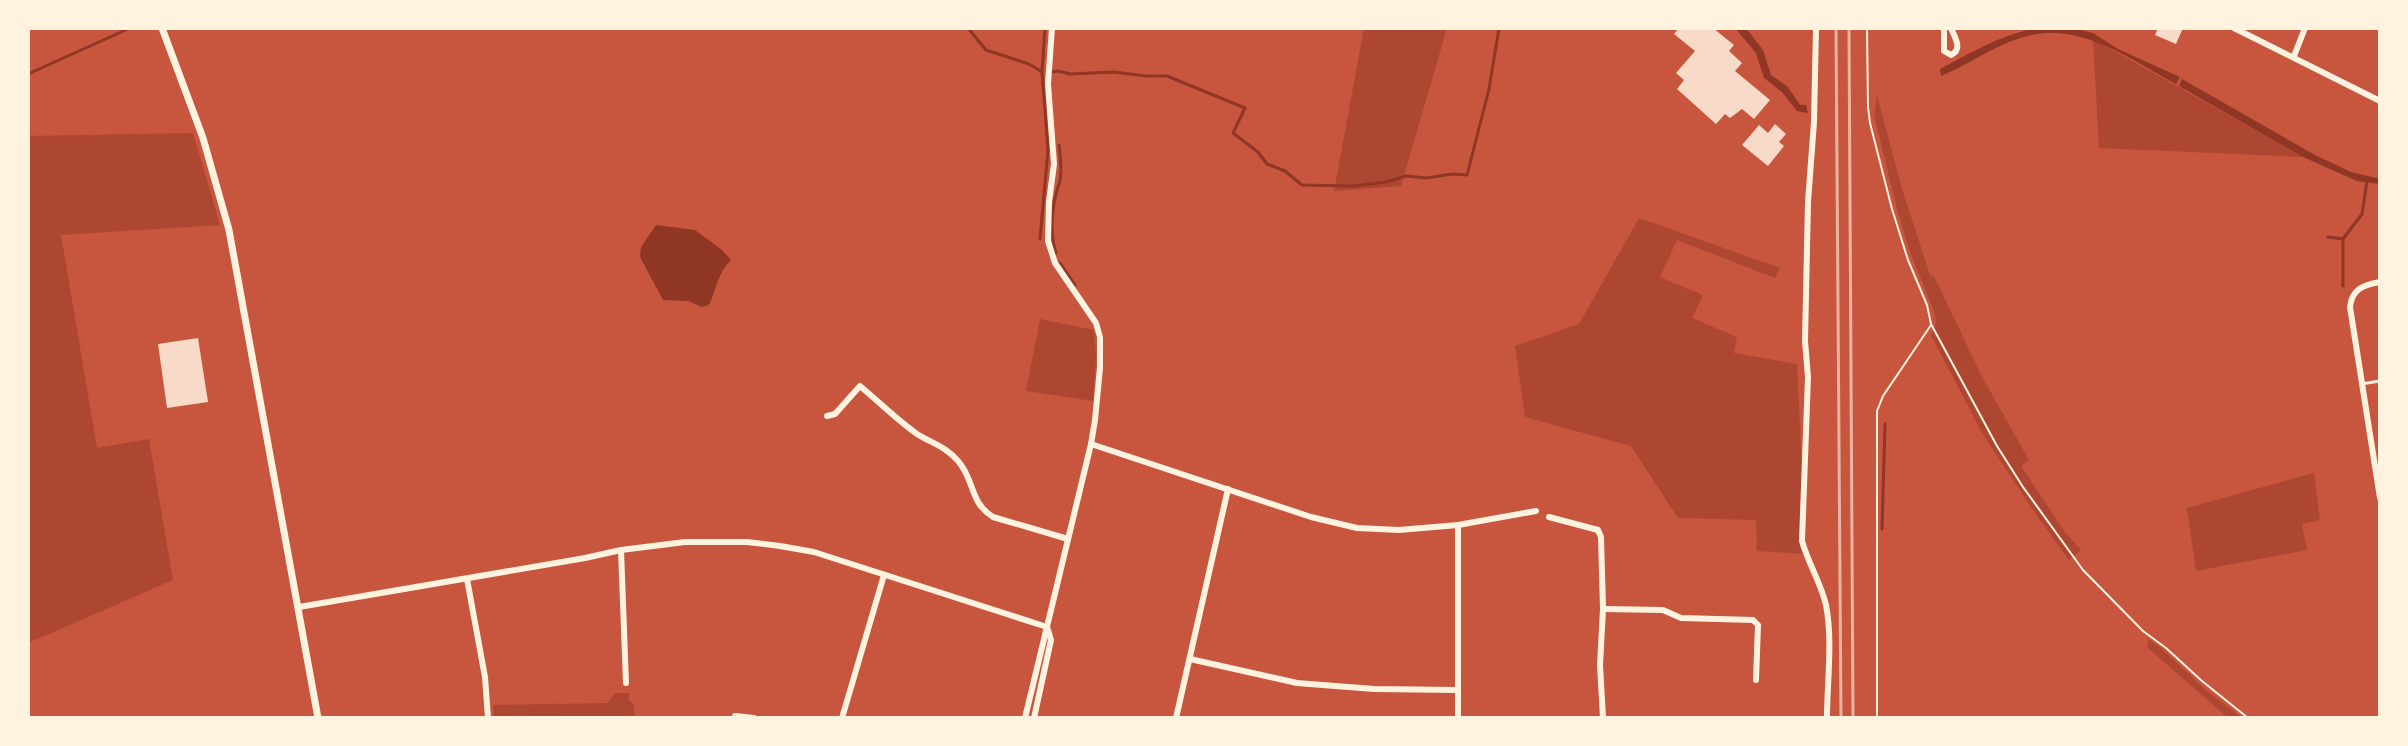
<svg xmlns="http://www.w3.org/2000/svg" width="2408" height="746" viewBox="0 0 2408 746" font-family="'Archivo Narrow',sans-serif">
<rect width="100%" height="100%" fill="#c8553d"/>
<g fill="#ae4732">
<polygon points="1364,28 1447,28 1401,186 1334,191"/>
<polygon points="2093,39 2303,157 2099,148"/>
<polygon points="1877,95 1902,189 1930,275 1934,276 1980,373 2029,460 2021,466 2064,531 2081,550 2069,560 2033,510 1982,433 1931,335 1936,324 1935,314 1909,249 1897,209 1874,115"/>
<polygon points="193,133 220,225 61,235 97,448 149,439 173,580 28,643 28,136"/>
<polygon points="1639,218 1780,268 1775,278 1677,240 1660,277 1703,295 1692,318 1737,337 1734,353 1797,364 1806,554 1757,551 1756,520 1678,518 1631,446 1525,417 1515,346 1579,324"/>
<polygon points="1040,319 1094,330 1096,358 1093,401 1026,391"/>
<polygon points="2314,473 2320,520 2302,524 2307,550 2196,571 2187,508"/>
<polygon points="2148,639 2159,646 2205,689 2242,718 2229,718 2220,711 2147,647"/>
<polygon points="615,693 629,693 629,700 634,705 635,718 494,718 493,705 608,703"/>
</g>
<g fill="#8f3625">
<polygon points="1735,28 1746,28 1763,50 1771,75 1788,87 1800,105 1806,105 1808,113 1797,111 1782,92 1764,78 1756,53"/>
<path d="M2039,28H2072L2093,33L2118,49L2180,77L2176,84C2127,58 2078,19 2020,38C1992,47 1968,65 1941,76L1940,69C1971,53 2004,33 2039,28Z"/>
<polygon points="2182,79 2315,155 2351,172 2380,179 2380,184 2357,181 2303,157 2179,86"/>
<path d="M656,225L695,230L722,250L731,260C718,272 717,288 709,305L702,307L688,301L663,300L640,257L641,247Z"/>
</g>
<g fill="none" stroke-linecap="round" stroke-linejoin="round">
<g stroke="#8f3625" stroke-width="3">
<polyline points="968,28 986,50 1029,64 1042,72"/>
<polyline points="1052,72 1058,71 1070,74 1114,72 1146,76 1167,76 1245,108 1233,133 1258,152 1267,164 1285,171 1302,185 1355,186 1386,182 1406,176 1427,178 1452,174 1467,175 1489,89 1499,28"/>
<polyline points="28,74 130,28"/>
<polyline points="2328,237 2343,239"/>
<polyline points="1040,239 1048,150 1042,72 1045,28"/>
<path d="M1056,253C1049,231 1052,204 1059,184C1063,173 1060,156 1059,145"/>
<polyline points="1060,263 1075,285"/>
<polyline points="2343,286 2343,239 2362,214 2367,181"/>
<polyline points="1882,529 1885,424"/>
</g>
</g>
<g fill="#f7dbc8">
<polygon points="1679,28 1713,28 1734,45 1729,51 1742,63 1735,71 1770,100 1754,119 1742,109 1730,118 1725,114 1716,124 1677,89 1684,80 1676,73 1695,51 1674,34"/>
<polygon points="2158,28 2183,28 2176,44 2155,35"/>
<polygon points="1775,124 1786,134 1779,142 1784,146 1768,166 1742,145 1759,125 1768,133"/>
<polygon points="198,338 208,402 167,408 158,344"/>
</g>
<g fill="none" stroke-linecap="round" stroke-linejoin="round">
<g stroke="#fff3e0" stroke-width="2">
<polyline points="1867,28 1868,107 1870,123 1892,209 1908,260 1927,305 1931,324 1997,446 2023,487 2083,570 2143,631 2166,648 2202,681 2248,718"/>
<polyline points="1877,718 1877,411 1883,396 1931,325"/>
</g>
<polyline stroke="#fff3e0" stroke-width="3" points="2361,384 2380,381"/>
<g stroke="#fff3e0" stroke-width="6">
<path d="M1816,28L1814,122L1808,202L1805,341L1808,377L1802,541C1808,563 1821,583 1826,605C1833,641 1827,682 1827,718"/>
<path d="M1944,28V51L1951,55C1963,49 1955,38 1951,28"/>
<polyline points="2234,28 2380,101"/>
<polyline points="2294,56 2305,28"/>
<path d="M2380,282C2363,285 2352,289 2350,307L2380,498"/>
<path d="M827,416L835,414L860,386C878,401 897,420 917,434C931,443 947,447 958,461C975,480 969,502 993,517L1068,539"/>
<polyline points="1091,444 1311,517 1357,528 1399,530 1458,525 1536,511"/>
<polyline points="1549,517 1598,530 1601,537 1603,609 1600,665 1603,718"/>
<polyline points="1458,525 1458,718"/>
<polyline points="621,550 626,683"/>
<polyline points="467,579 485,677 488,718"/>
<polyline points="299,607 585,558 621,550 685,542 747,542 780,546 814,552 1047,627"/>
<polyline points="1603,609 1663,610 1681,618 1753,620 1758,625 1756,680"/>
<polyline points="1190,659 1297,683 1374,689 1458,690"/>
<polyline points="735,716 754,718"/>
<polyline points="842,718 884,575"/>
<polyline points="1025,718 1091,444 1095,420 1100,368 1100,337 1096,323 1055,263 1048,241 1049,202 1054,164 1048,84 1052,28"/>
<polyline points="1034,718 1051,640 1047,627"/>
<polyline points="1176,718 1228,489"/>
</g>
<polyline stroke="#fff3e0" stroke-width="7" points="162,28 203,138 229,230 318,718"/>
<g stroke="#e9b49f" stroke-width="3">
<polyline points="1836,28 1841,718"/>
<polyline points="1849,28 1853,718"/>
</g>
</g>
<rect width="2408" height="746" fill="none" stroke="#fff3e0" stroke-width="60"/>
</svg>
